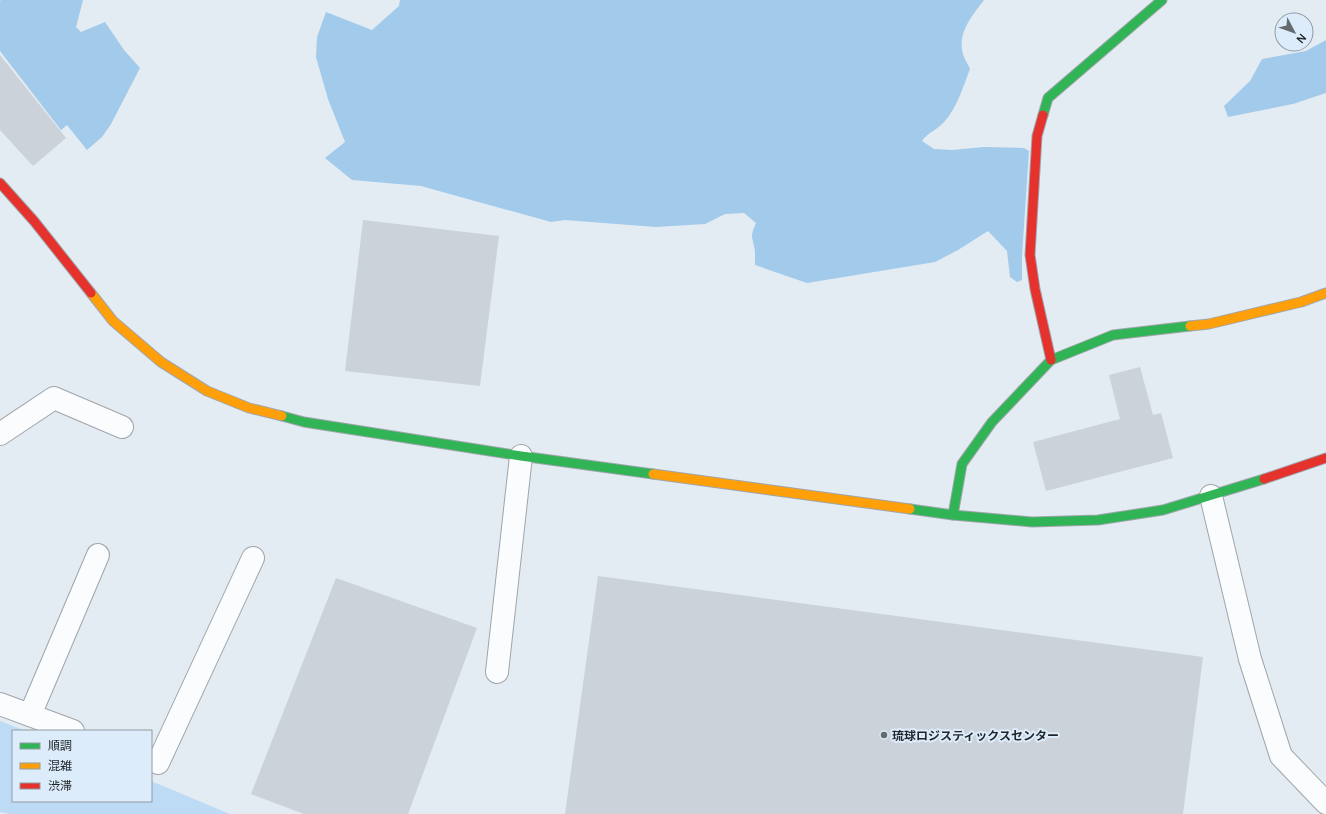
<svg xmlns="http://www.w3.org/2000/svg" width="1326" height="814" viewBox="0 0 1326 814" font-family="Manrope,'Noto Sans JP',sans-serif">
<rect width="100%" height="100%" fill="#e3ebf3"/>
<g fill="#a2caea">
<polygon points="1,0 83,0 76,27 81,32 105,22 124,50 140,68 111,124 102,137 87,150 67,125 61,130 0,51 0,1"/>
<path d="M400,0H984C972,16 957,33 963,54C964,59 968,64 970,69C963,87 957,108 944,122C937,130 927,133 922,141L934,149L952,150L984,147L1024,148L1029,151L1022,256V280L1017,282L1010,277L1007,251L988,231L958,250L935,262L807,283L755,265C755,261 755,256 755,252C753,236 749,239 756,223L744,213L725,214L705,224L656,227L565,220L551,222L421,186L352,180L325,158L345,142L328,99L316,57L317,37L326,12L372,30L399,6Z"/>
<polygon points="1326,40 1326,93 1293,104 1228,117 1224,106 1250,81 1262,59 1306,51"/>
</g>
<polygon fill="#bddbf4" points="0,721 26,731 13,731 13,801 151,801 151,781 230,814 9,814 0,812"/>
<g fill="#ccd2d9">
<polygon points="0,55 66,138 33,166 0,130"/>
<polygon points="363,220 499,236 480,386 345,371"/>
<polygon points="1140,367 1153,415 1161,413 1173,458 1046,491 1033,442 1120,419 1109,375"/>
<polygon points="598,576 1203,657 1183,814 565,814"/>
<polygon points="336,578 477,628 408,814 304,814 251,794"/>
</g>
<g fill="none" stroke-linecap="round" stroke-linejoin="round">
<g stroke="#9fa5ab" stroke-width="24">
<g id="street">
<polyline points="0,434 54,398 122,427"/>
<polyline points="1211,496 1250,659 1281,756 1326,803"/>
<polyline points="497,672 521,456"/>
<polyline points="0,704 73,731"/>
<polyline points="30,715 98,555"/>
<polyline points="151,760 158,763 253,558"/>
</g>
</g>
<g stroke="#9fa5ab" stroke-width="11">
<g id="fast">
<polyline points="1043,115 1048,98 1162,0"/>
<polyline points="282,416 304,422 521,456 653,474"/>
<polyline points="910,509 953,515 1032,522 1098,520 1163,510 1264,479"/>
<polyline points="953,515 962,464 992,422 1051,360 1113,335 1190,326"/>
</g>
</g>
<g stroke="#9fa5ab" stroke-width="11">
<g id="slow">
<polyline points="91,293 113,321 161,362 207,391 249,408 282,416"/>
<polyline points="1190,326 1209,324 1301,302 1326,293"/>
<polyline points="653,474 910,509"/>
</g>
</g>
<g stroke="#9fa5ab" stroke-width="11">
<g id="jam">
<polyline points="1043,115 1037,136 1030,255 1035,289 1051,360"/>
<polyline points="0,183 34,221 91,293"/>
<polyline points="1264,479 1326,458"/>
</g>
</g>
<use href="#street" stroke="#fbfcfd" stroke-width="22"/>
<use href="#fast" stroke="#30b455" stroke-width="9"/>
<use href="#slow" stroke="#ff9f0a" stroke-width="9"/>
<use href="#jam" stroke="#e5322d" stroke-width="9"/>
</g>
<circle fill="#636a70" stroke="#dcecfa" stroke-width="1.5" cx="884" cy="735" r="4"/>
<g text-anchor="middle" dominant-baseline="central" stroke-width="4" stroke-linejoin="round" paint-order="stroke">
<g font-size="12" font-weight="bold" fill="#1e2429" stroke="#dcecfa" text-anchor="start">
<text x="892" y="735">琉球ロジスティックスセンター</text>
</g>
</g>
<rect x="12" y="730" width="140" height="72" fill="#dcecfa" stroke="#909ca6"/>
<rect x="20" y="743" width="20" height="6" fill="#30b455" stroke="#909ca6"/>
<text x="48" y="750" font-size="12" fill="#1e2429">順調</text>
<rect x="20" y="763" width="20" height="6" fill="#ff9f0a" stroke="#909ca6"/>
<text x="48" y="770" font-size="12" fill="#1e2429">混雑</text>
<rect x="20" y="783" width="20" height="6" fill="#e5322d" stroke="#909ca6"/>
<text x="48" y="790" font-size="12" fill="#1e2429">渋滞</text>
<g transform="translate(1294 32) rotate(131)"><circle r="19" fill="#dcecfa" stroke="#909ca6"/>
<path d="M0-3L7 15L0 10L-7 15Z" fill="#636a70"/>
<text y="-6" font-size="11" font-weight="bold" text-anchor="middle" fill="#1e2429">N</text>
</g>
</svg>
